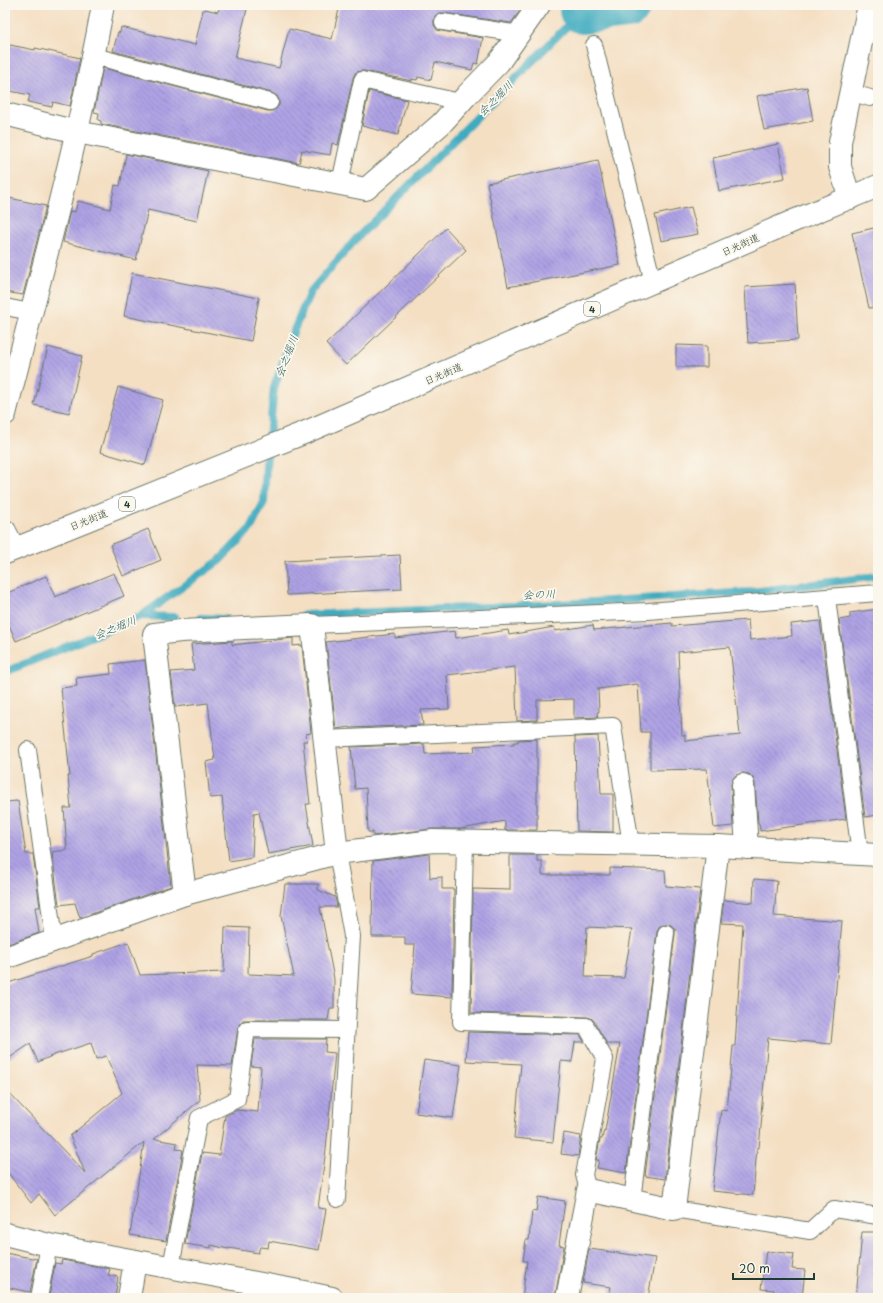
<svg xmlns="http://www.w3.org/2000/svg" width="883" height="1303" viewBox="0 0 883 1303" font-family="'Playpen Sans','Klee One',sans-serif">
<defs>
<pattern id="building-back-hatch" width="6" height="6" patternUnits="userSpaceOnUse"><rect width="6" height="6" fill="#aea2e5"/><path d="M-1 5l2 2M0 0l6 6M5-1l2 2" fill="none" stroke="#8d85ba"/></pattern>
</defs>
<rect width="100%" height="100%" fill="#fbf7ec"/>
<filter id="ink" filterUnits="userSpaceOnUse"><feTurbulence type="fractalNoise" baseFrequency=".025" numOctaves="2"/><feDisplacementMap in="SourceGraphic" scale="8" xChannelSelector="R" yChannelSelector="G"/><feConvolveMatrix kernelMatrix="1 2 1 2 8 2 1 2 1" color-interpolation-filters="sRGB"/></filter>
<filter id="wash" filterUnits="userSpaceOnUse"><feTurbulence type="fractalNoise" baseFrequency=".012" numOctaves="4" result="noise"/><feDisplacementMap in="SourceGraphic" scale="16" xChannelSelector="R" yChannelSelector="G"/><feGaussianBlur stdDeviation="0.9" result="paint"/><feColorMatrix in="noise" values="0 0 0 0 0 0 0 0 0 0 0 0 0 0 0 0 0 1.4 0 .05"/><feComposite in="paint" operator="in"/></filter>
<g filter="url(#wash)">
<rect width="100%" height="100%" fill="#f4dfc3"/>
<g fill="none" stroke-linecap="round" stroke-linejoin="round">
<g stroke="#40abc0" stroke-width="8">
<polyline points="304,615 563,604 751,592 878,576"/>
<polyline points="141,616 175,617"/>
<polyline points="201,618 224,619"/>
<polyline points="5,672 141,616 219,561 251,528 264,502 266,466 274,388 292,335 310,292 356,239 583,10"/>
</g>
<polyline stroke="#40abc0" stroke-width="48" points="583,10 627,5"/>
</g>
<g id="blocks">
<g fill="url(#building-back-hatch)" fill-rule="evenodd">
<polygon points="220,5 248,5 235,58 279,68 289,29 332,39 340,5 524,5 511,23 444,13 439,13 435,16 434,20 434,25 437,30 442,31 483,38 478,64 474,63 472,70 435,62 431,80 418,77 417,80 412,79 412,81 364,71 360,71 355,73 353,78 338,145 332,143 330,155 302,150 299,163 101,124 101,121 98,120 99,113 94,112 103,68 268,111 272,111 276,109 279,105 279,100 277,96 272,93 113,51 118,32 120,33 121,27 195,45 203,10 205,10 205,9 218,12"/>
<polygon points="5,44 35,50 35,48 80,58 70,106 53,102 52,107 28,102 30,95 5,90"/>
<polygon points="807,87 813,121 764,130 757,96"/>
<polygon points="369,91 407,100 398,135 362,126"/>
<polygon points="778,144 785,178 719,191 713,158"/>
<polygon points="126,154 208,171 197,221 148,210 136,260 63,242 70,211 75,212 78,201 110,209 115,185 120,186"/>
<polygon points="598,160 620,265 508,287 487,183"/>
<polygon points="5,197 46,206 23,295 5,292"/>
<polygon points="691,207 698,234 661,241 655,215"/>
<polygon points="878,227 878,307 869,308 852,233"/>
<polygon points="446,228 466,250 346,365 326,344"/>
<polygon points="132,273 259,298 251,341 124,316"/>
<polygon points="795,284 798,340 748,343 745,287"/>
<polygon points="676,345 707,346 707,367 676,367"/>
<polygon points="48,347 82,356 69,413 34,405"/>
<polygon points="118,387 163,400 145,465 100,452"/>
<polygon points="148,529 161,560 123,576 110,545"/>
<polygon points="400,555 402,589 287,595 285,561"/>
<polygon points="114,573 124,596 16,641 5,616 5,594 46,576 55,597"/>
<polygon points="878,609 878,815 865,817 839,620 850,618 850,613"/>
<path d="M748,620L750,640L792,636L791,624L820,621L846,819L760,831L759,823H758L755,784L753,778L749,774L743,773L736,775L732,780L731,785L733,826L714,828L707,769L650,770V732H641L638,684L598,689L599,712H597L598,717L574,718V699L537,700V720L517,721L515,667L447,675L449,709L421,710L423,725L350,728L349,727L336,729L326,642L395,634V638L455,631L456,638L508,630L509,635L554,627L555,631L593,625L594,630L672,623V626ZM730,647L740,735L685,741V735H682L678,652Z"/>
<polygon points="293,638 293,646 302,645 311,733 306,734 307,741 303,741 310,804 306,804 313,846 268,854 259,812 254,813 252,857 229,861 222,797 210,798 206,762 215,760 208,703 175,707 171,672 194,670 191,644 232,641 232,645"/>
<polygon points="145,660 171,886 80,918 75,903 59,905 52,852 67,850 64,808 71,808 68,776 70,776 61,688 77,686 76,678 111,674 110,664"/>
<polygon points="598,736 601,794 613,794 613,832 577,831 575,737"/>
<polygon points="537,739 537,830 505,830 505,821 461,829 432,829 373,836 373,832 368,832 366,788 355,789 351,747 424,744 425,754 475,752 474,746 514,744 514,742 518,742 518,740"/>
<polygon points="18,801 26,854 33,854 40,907 35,907 39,933 11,943 5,944 5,802"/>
<polygon points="429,854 430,878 442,877 442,889 454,889 452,997 411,994 415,945 405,945 405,937 372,937 373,861"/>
<path d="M510,855H537V861H542V875H610V868L665,870L666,886L700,889L665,1179L645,1176L675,934V929L671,925L667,924H663L659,927L657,932L626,1173L597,1168L599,1160H596L600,1139H602L604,1130L605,1131L620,1044H607L594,1021L591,1018L587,1017L471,1013L473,889L510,890ZM587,927L632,929L624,978L585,977Z"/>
<polygon points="754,879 777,881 774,916 842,921 831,1044 768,1038 761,1114 762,1115 759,1148 757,1148 753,1195 712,1191 721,1110 727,1111 733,1046 735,1046 743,924 721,923 724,900 753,903"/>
<polygon points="285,884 318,884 318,890 335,897 337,907 320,907 334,979 334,1008 330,1008 328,1020 243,1020 240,1023 238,1028 232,1066 197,1065 200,1100 154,1139 177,1143 176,1149 183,1150 166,1241 130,1235 144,1142 55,1215 39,1194 31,1203 5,1169 5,1089 85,1173 70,1136 122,1093 106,1056 96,1059 91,1043 54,1055 38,1062 30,1044 5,1061 5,984 93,956 93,954 128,942 140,975 224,972 225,927 249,928 248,974 294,976 281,916"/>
<polygon points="468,1032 580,1035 584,1042 575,1042 572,1062 561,1061 553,1142 514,1138 521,1064 466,1061"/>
<polygon points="255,1039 326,1039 325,1052 335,1053 326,1149 318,1208 326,1209 319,1250 269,1241 268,1248 260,1247 258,1253 229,1248 228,1249 211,1245 211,1248 185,1244 202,1153 219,1155 225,1116 237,1110 258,1112 261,1067 251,1066"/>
<polygon points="424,1060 461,1065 453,1118 416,1113"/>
<polygon points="564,1133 581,1136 578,1156 561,1154"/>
<polygon points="538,1197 565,1201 559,1245 564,1246 555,1298 522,1298 527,1261 523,1261 526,1240 529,1240 532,1211 536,1212"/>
<polygon points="862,1232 878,1232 878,1298 856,1298"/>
<polygon points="589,1249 655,1258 648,1298 609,1298 611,1287 583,1283"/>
<polygon points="766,1251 794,1254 792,1269 805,1270 802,1298 773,1298 774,1290 761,1289"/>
<polygon points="5,1253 37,1259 30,1292 5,1287"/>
<polygon points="62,1260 110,1269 108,1275 118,1277 115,1298 55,1298 49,1297 55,1263 61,1264"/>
</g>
</g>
</g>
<g filter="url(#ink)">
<use href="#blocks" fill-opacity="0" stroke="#6a7666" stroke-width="1"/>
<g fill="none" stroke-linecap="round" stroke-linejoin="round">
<g stroke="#6a7666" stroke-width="18">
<g id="service">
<polyline points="443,22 519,34"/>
<polyline points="594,45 653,282"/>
<polyline points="94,56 270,102"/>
<polyline points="850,92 870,98"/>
<polyline points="340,183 362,80 460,102"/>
<polyline points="5,307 31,312"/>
<polyline points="827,598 860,854"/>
<polyline points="312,625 648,611 878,593"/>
<polyline points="324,739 613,726 631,845"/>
<polyline points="28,750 54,940"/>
<polyline points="465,842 461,1022 586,1026 605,1059 584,1175 588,1190"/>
<polyline points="337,1199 352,936 337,853"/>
<polyline points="632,1200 666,933"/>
<polyline points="674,1209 810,1231 834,1209 878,1216"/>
<polyline points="171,1267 199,1118 237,1099 247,1029 346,1030"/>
<polyline points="39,1298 49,1245"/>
</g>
</g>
<g stroke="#6a7666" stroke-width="24">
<g id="minor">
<polyline points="5,114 77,132 366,189 441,124 467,95 499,62 539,5"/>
<path d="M5,414C40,278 78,143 103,5"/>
<polyline points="5,531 14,549"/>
<polyline points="743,785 747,848"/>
<polyline points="185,894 154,634 181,631 312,625 337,853"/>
<polyline points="5,958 185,894 337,853 433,841 718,846 878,855"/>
<polyline points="129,1298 135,1261"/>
<polyline points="567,1298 588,1190 674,1209 718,846"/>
</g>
</g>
<g stroke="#6a7666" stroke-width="24">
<g id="tertiary">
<polyline points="850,198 840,167 840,142 869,5"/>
<polyline points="5,1234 49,1245 299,1291 332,1298"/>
</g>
</g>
<g stroke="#6a7666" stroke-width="24">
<polyline id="trunk" points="5,553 306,432 791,222 878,186"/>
</g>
<use href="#service" stroke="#fff" stroke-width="16"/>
<use href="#minor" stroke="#fff" stroke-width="22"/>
<use href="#tertiary" stroke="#fff" stroke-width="22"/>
<use href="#trunk" stroke="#fff" stroke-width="22"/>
</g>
</g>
<g text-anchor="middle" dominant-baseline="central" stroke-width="3.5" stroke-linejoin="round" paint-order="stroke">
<g fill="#fbf7ec" stroke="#61756b" stroke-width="1">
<rect x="584" y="302" width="16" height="14" rx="3"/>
<rect x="119" y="497" width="16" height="14" rx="3"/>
</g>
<g font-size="9" font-weight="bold" fill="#1f3d34">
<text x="592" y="309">4</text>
<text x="127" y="504">4</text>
</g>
<g font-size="10" fill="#1f3d34" stroke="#fbf7ec">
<text transform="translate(740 244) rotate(-24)">日光街道</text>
<text transform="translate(443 373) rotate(-23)">日光街道</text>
<text transform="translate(88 519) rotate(-22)">日光街道</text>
</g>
<g font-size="11" font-style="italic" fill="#295e5e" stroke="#fbf7ec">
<text transform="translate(495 98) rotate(-45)">会之堀川</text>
<text transform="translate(286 356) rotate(-69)">会之堀川</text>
<text transform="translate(539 594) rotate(-3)">会の川</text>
<text transform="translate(115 627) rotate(-22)">会之堀川</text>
</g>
</g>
<rect width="883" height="1303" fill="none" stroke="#fbf7ec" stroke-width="20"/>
<path d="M733 1273v6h81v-6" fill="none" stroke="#1f3d34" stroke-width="2"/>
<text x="739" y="1273" font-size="12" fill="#1f3d34" stroke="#fbf7ec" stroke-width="3" paint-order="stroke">20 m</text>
</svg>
